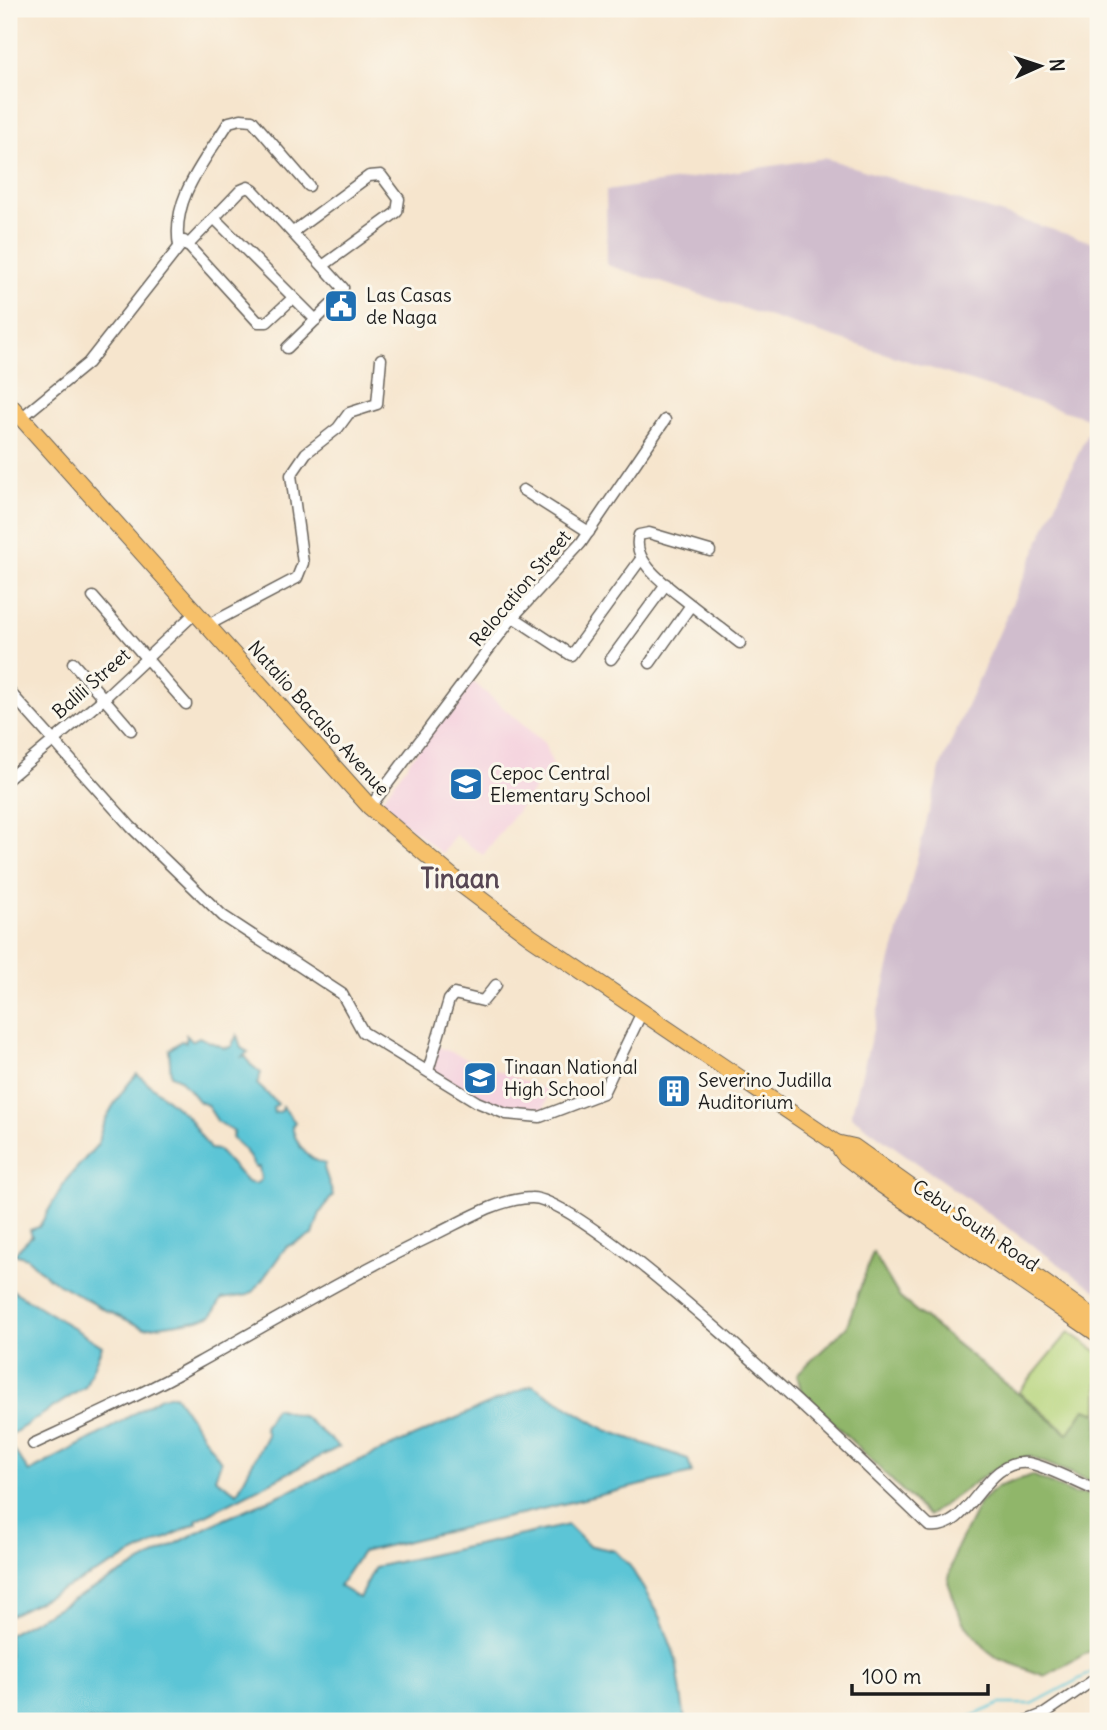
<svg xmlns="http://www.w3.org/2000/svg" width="1107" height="1730" font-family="Delius,sans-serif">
<rect width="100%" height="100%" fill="#fbf7ec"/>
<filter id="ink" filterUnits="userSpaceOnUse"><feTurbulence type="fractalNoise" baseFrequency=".0143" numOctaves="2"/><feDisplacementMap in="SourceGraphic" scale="14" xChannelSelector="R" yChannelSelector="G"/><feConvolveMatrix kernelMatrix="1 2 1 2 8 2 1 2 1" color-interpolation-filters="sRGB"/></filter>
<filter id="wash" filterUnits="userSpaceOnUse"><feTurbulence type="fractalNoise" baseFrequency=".00686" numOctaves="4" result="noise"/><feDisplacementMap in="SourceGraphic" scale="28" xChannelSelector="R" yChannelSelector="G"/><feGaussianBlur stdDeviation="1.57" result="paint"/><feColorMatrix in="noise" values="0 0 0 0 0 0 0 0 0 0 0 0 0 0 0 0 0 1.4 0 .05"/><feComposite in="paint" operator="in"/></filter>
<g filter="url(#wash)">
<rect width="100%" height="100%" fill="#f6e5cd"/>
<!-- built -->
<g fill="#f4cfdd">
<path d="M 470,679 L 544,743 L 553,765 L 483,855 L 455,835 L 442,854 L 380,802 Z"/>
<path d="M 436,1046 L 549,1091 L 544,1109 L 526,1114 L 488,1104 L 431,1070 Z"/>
</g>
<!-- industrial -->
<path fill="#d0bdcd" d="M 825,158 L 1098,244 L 1098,1292 L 851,1116 L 941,765 L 1093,420 L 607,265 L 606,191 Z"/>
<!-- green -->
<path fill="#b6d47b" stroke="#69784c" stroke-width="2" d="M 1069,1332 L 1098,1352 L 1098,1413 L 1085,1409 L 1069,1434 L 1019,1392 Z"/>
<!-- forest -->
<g fill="#90b66b" stroke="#566944" stroke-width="2">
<path d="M 873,1252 L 900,1298 L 1068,1434 L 1085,1409 L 1098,1413 L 1098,1484 L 1028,1456 L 993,1470 L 928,1516 L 801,1391 L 797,1374 L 846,1328 Z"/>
<path d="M 1032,1475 L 1074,1494 L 1098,1494 L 1098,1647 L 1045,1676 L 999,1659 L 987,1650 L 962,1621 L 948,1582 L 955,1552 L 980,1502 L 997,1487 Z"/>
</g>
<!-- water -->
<g fill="#5bc5d6" stroke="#3c7079" stroke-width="2">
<path d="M 186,1035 L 192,1041 L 199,1037 L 224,1048 L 231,1047 L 237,1035 L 241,1048 L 248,1052 L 242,1057 L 246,1057 L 250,1064 L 261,1073 L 257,1084 L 278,1104 L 273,1108 L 274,1113 L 282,1111 L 283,1107 L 295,1122 L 292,1126 C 295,1141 305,1160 326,1164 L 324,1168 L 333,1195 L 320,1213 L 313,1235 L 286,1247 L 255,1290 L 248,1295 L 222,1299 L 212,1315 L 199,1320 L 144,1328 L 105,1310 L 47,1277 L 27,1258 L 14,1254 L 32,1236 L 30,1230 L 39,1227 L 66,1180 L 98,1144 C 100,1122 121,1091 137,1074 L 187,1116 L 210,1149 L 218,1150 L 247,1182 L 255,1184 L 261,1180 L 259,1167 L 255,1167 L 245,1150 L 232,1138 L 234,1131 L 218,1122 L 207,1105 L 198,1101 L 180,1079 L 171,1075 L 169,1050 L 181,1041 L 186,1042 Z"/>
<path d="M 9,1288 L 102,1346 L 85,1387 L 9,1436 Z"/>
<path d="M 532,1385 L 606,1430 L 688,1459 L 692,1473 L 362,1552 L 339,1586 L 359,1598 L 375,1567 L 568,1525 L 588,1545 L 615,1551 L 630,1566 L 661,1618 L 676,1659 L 685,1721 L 9,1721 L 9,1634 L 209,1526 Z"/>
<path d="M 175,1395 L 221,1462 L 215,1478 L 237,1493 L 267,1435 L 264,1427 L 275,1408 L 304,1417 L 339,1447 L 196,1520 L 197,1523 L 9,1616 L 9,1443 L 29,1472 L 102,1433 L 161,1397 Z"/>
</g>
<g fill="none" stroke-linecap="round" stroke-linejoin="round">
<!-- stream -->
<path stroke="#5bc5d6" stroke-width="2.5" d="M 960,1721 L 1000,1704 L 1032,1704 L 1098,1669"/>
</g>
</g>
<g filter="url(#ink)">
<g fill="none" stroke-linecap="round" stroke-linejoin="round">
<!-- minor casing -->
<g stroke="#68625a" stroke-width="13">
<g id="minor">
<path d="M 214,218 L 316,320"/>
<path d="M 293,232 L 369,176 L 381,175 L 399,199 L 397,212 L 324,265"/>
<path d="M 179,246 C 171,198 205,161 229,122 L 241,119 L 252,120 L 309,186"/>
<path d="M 187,246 L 241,190 L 248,187 L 253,190 L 343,288 L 336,300 L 287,348"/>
<path d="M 21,418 L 88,363 L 184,241 L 258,322 L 267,322 L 293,298"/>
<path d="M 523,490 L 589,532"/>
<path d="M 93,597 L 186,704"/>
<path d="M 691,605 C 672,589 630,563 639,535 L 649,533 L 710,551"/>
<path d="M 513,617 L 571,655 L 641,559"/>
<path d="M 208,625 L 297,578 L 303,563 L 291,475 L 306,453 L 338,428 L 349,413 L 377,404 L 381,359"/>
<path d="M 611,659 L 666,584"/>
<path d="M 73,663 L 131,730"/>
<path d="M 650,663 L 691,605 L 740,643"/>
<path d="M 9,691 L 131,827 L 223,916 L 342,994 L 363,1032 L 477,1102 L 506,1114 L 540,1117 L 603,1093 L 642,1012"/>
<path d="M 9,778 L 102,700 L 195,613"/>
<path d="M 370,807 L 513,617 L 581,543 L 665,420"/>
<path d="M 428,1071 L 449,1000 L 454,994 L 483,1001 L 496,985"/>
<path d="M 33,1444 C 89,1418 145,1393 198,1363 C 277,1319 354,1273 436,1234 C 465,1220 498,1199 531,1198 C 588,1195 874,1473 929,1526 C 972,1532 982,1458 1028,1463 C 1047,1466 1079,1484 1098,1491"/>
<path d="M 1026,1721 L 1044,1714 L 1098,1677"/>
</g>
</g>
<!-- highway casing -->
<g stroke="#68625a" stroke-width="18">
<g id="highway">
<path d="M 9,404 L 370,807 L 462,885 L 531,937 L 836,1143 L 846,1157 L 882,1185 L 1098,1334"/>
<path d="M 836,1143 L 854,1147 L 1098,1321"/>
</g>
</g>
<!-- minor -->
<use href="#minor" stroke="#fff" stroke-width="10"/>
<!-- highway -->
<use href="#highway" stroke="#f6c06b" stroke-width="16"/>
</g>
</g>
<!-- icons -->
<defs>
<g id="civic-square" transform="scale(1.75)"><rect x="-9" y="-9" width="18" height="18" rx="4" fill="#1f6fb2" stroke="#fbf7ec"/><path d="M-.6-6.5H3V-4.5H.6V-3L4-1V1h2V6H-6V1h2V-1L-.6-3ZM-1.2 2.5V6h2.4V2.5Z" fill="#fff"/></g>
<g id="school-square" transform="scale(1.75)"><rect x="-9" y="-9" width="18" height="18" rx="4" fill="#1f6fb2" stroke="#fbf7ec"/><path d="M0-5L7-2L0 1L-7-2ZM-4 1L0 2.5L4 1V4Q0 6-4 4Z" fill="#fff"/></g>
<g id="building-square" transform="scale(1.75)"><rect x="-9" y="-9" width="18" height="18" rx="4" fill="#1f6fb2" stroke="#fbf7ec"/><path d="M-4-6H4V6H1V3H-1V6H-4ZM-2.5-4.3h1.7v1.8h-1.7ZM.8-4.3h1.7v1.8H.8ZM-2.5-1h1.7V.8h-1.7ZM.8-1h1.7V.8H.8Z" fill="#fff"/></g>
</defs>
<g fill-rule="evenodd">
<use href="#civic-square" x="341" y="306"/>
<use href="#school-square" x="466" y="784"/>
<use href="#school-square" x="480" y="1078"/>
<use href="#building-square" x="674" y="1091"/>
</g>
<g text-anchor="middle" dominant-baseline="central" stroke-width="6" stroke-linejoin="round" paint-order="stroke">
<!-- poi labels -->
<g font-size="19" fill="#1c1c1c" stroke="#fbf7ec" text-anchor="start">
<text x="366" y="295">Las Casas<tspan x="366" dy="22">de Naga</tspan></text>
<text x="490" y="773">Cepoc Central<tspan x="490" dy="22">Elementary School</tspan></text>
<text x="504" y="1067">Tinaan National<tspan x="504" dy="22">High School</tspan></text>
<text x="698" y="1080">Severino Judilla<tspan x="698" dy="22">Auditorium</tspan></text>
</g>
<!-- street labels -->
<g font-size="19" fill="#1c1c1c" stroke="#fbf7ec">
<text transform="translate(520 588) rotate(-50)">Relocation Street</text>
<text transform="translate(91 683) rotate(-41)">Balili Street</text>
<text transform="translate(319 718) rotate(48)">Natalio Bacalso Avenue</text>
<text transform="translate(976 1225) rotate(34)">Cebu South Road</text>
</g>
<!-- district labels -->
<g font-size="26" font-weight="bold" fill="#574754" stroke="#fbf7ec">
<text x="460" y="878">Tinaan</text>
</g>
</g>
<!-- margin -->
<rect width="1107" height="1730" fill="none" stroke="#fbf7ec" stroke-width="35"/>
<!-- north arrow -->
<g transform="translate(1040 66) rotate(87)" stroke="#fbf7ec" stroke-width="5" paint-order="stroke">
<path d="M0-5L12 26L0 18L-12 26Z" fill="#1c1c1c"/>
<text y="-10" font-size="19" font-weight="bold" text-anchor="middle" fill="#1c1c1c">N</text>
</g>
<!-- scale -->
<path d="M852 1684v10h136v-10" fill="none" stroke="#1c1c1c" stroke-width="3.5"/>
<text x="862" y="1684" font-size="21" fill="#1c1c1c" stroke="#fbf7ec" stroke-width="5" paint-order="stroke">100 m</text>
</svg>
